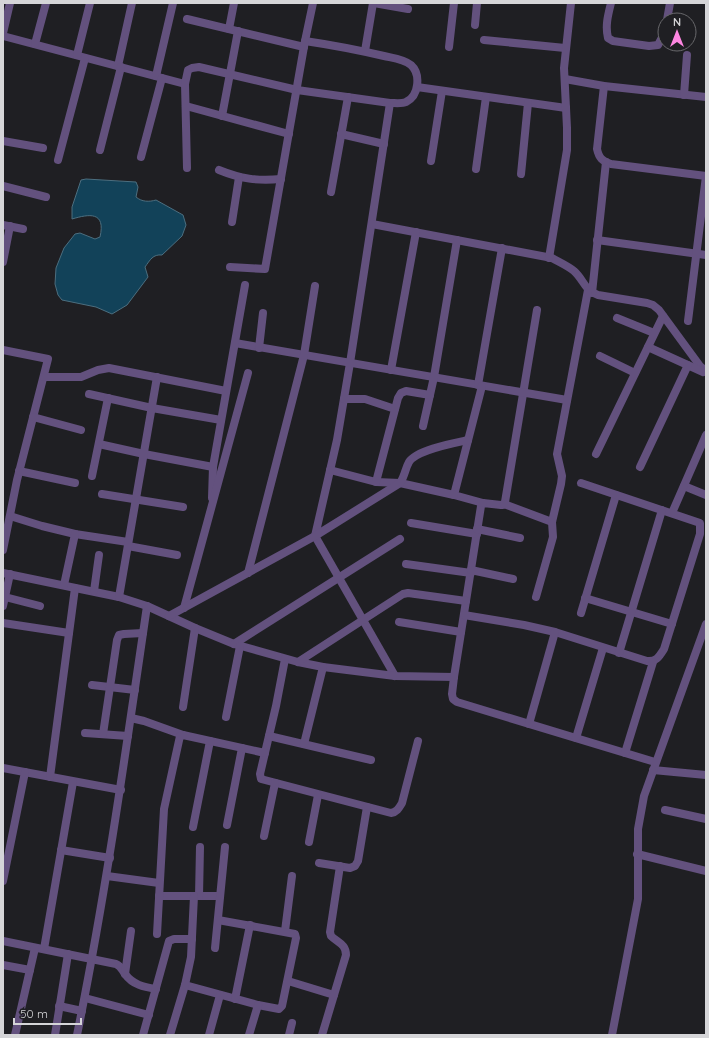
<svg xmlns="http://www.w3.org/2000/svg" width="709" height="1038" font-family="Quicksand,sans-serif">
<rect width="100%" height="100%" fill="#1f1f23"/>
<!-- water -->
<path fill="#124259" stroke="#4c6e7f" d="M 86,179 L 136,182 L 138,187 L 136,197 C 142,202 149,202 156,200 L 183,215 L 186,225 L 182,236 L 162,255 C 153,254 150,260 145,267 L 148,277 L 127,305 L 112,314 L 96,307 L 62,300 L 58,295 L 55,284 L 56,268 L 64,248 L 75,234 L 80,233 L 95,239 L 100,237 C 106,211 89,214 72,219 L 72,207 L 81,180 Z"/>
<g fill="none" stroke-linecap="round" stroke-linejoin="round">
<!-- minor -->
<g stroke="#63517e" stroke-width="8">
<path d="M 374,3 L 408,9"/>
<path d="M 611,3 C 608,15 605,26 608,38 L 613,41 L 649,46 L 658,45 L 665,32"/>
<path d="M 187,19 L 304,47"/>
<path d="M 667,20 L 670,3"/>
<path d="M 475,25 L 477,3"/>
<path d="M 229,29 L 234,3"/>
<path d="M 3,33 L 10,3"/>
<path d="M 3,36 L 185,84"/>
<path d="M 484,40 L 565,48"/>
<path d="M 35,44 L 46,3"/>
<path d="M 449,47 L 454,3"/>
<path d="M 365,51 L 373,3"/>
<path d="M 77,55 L 90,3"/>
<path d="M 118,66 L 132,3"/>
<path d="M 156,76 L 173,3"/>
<path d="M 565,79 L 604,86 L 706,97"/>
<path d="M 604,86 L 597,149 C 599,158 602,161 611,164 L 706,176"/>
<path d="M 417,87 L 566,108"/>
<path d="M 684,95 L 687,55"/>
<path d="M 390,103 L 350,363 L 337,440 L 315,536 L 395,676"/>
<path d="M 186,106 L 289,134"/>
<path d="M 222,116 L 238,31"/>
<path d="M 341,134 L 384,144"/>
<path d="M 3,141 L 43,148"/>
<path d="M 100,150 L 121,67"/>
<path d="M 141,157 L 162,78"/>
<path d="M 58,160 L 85,58"/>
<path d="M 431,161 L 442,91"/>
<path d="M 187,168 L 185,84 L 188,70 L 192,68 L 199,67 L 297,90 L 390,103 C 395,103 402,104 406,102 C 419,96 421,74 411,65 C 404,59 393,58 384,56 C 358,50 332,45 305,41"/>
<path d="M 476,169 L 486,97"/>
<path d="M 219,170 C 241,179 257,181 281,179"/>
<path d="M 521,174 L 528,103"/>
<path d="M 3,186 L 46,197"/>
<path d="M 331,192 L 348,97"/>
<path d="M 232,222 L 239,177"/>
<path d="M 372,224 L 552,258 C 559,262 568,266 574,271 C 584,280 584,290 598,295 L 647,303 L 653,305 L 659,310 L 700,366 L 706,371"/>
<path d="M 3,225 L 23,229"/>
<path d="M 597,240 L 706,255"/>
<path d="M 549,258 L 567,150 L 567,128 L 564,68 L 571,3"/>
<path d="M 3,262 L 10,226"/>
<path d="M 230,267 L 265,269 L 305,41 L 313,3"/>
<path d="M 592,293 L 606,162"/>
<path d="M 537,310 L 505,502 L 503,505 L 501,505 L 483,503 L 481,506 L 454,677 L 452,694 L 453,699 L 457,702 L 655,762"/>
<path d="M 617,318 L 654,333"/>
<path d="M 688,321 L 706,176"/>
<path d="M 235,343 L 567,400"/>
<path d="M 648,347 L 703,372"/>
<path d="M 259,348 L 263,313"/>
<path d="M 3,350 L 48,359 L 17,480 L 3,550"/>
<path d="M 600,356 L 635,373"/>
<path d="M 391,370 L 416,232"/>
<path d="M 44,377 L 81,377 L 98,370 L 109,368 L 226,391"/>
<path d="M 478,385 L 502,248"/>
<path d="M 482,386 L 454,495 L 483,503"/>
<path d="M 89,394 L 152,408 L 221,420"/>
<path d="M 344,399 L 365,399 L 395,409"/>
<path d="M 33,417 L 81,430"/>
<path d="M 423,426 L 434,377 L 457,240"/>
<path d="M 99,444 L 144,454 L 213,467"/>
<path d="M 596,454 L 663,316"/>
<path d="M 640,467 L 688,365"/>
<path d="M 330,470 L 376,482 L 400,483 L 454,495"/>
<path d="M 19,471 L 75,483"/>
<path d="M 92,476 L 108,398"/>
<path d="M 376,482 L 398,398 L 401,393 L 406,391 L 430,395"/>
<path d="M 684,486 L 706,495"/>
<path d="M 102,494 L 183,507"/>
<path d="M 212,498 L 213,467 L 245,285"/>
<path d="M 504,504 L 552,522"/>
<path d="M 672,513 L 706,435"/>
<path d="M 10,516 L 42,526 L 75,534 L 128,542"/>
<path d="M 411,523 L 477,534"/>
<path d="M 477,529 L 520,538"/>
<path d="M 128,546 L 177,555"/>
<path d="M 406,564 L 471,573"/>
<path d="M 471,570 L 513,579"/>
<path d="M 3,573 L 119,597 L 147,606 L 195,628 L 234,644 L 298,662 L 323,667 L 395,676 L 454,677"/>
<path d="M 248,573 L 304,355 L 315,286"/>
<path d="M 64,585 L 75,534"/>
<path d="M 94,591 L 99,555"/>
<path d="M 5,597 L 40,606"/>
<path d="M 119,597 L 157,377"/>
<path d="M 536,597 L 553,537 L 552,522 L 561,484 L 562,476 L 557,454 L 588,290"/>
<path d="M 585,598 L 672,624"/>
<path d="M 3,606 L 10,574"/>
<path d="M 184,608 L 248,373"/>
<path d="M 581,613 L 616,495"/>
<path d="M 464,615 L 524,625 L 555,632 L 647,661 C 656,662 659,657 664,649 L 700,534 L 700,523 L 581,483"/>
<path d="M 169,616 L 315,536 L 400,483 C 405,476 405,469 409,462 C 416,450 454,443 468,440"/>
<path d="M 399,622 L 461,632"/>
<path d="M 3,623 L 69,633"/>
<path d="M 234,644 L 400,539"/>
<path d="M 619,653 L 662,510"/>
<path d="M 285,659 L 276,706 L 260,774 L 261,779 L 391,813 C 397,812 399,808 402,803 L 418,741"/>
<path d="M 298,662 L 403,594 L 408,593 L 466,601"/>
<path d="M 92,685 L 135,690"/>
<path d="M 183,707 L 195,628"/>
<path d="M 226,717 L 240,646"/>
<path d="M 131,718 L 144,721 L 183,735"/>
<path d="M 529,724 L 555,632"/>
<path d="M 85,733 L 128,736"/>
<path d="M 103,734 L 117,640 L 119,635 L 124,634 L 143,633"/>
<path d="M 269,736 L 371,760"/>
<path d="M 576,738 L 603,648"/>
<path d="M 304,744 L 323,667"/>
<path d="M 625,753 L 653,662"/>
<path d="M 3,768 L 121,790"/>
<path d="M 653,770 L 706,775"/>
<path d="M 50,777 L 75,588"/>
<path d="M 665,810 L 706,819"/>
<path d="M 227,825 L 242,748"/>
<path d="M 193,827 L 210,741"/>
<path d="M 264,836 L 275,783"/>
<path d="M 309,842 L 318,795"/>
<path d="M 61,850 L 110,858"/>
<path d="M 637,854 L 706,871"/>
<path d="M 319,863 L 350,868 L 355,866 L 358,861 L 367,807"/>
<path d="M 107,876 L 159,883"/>
<path d="M 3,881 L 25,772"/>
<path d="M 159,896 L 220,896"/>
<path d="M 199,896 L 200,847"/>
<path d="M 285,931 L 292,876"/>
<path d="M 157,934 L 164,809 L 180,736 L 183,735 L 265,753"/>
<path d="M 3,941 L 116,964 C 121,966 122,970 125,974 C 133,985 144,987 156,989"/>
<path d="M 215,948 L 225,847"/>
<path d="M 44,949 L 73,782"/>
<path d="M 3,965 L 30,970"/>
<path d="M 125,974 L 131,931"/>
<path d="M 288,981 L 334,995"/>
<path d="M 185,985 L 258,1005 L 279,1009 L 282,1006 L 296,938 L 295,934 L 218,920"/>
<path d="M 85,998 L 149,1015"/>
<path d="M 235,999 L 250,925"/>
<path d="M 59,1006 L 82,1011"/>
<path d="M 15,1035 L 35,948"/>
<path d="M 55,1035 L 68,954"/>
<path d="M 77,1035 C 106,893 126,749 147,606"/>
<path d="M 143,1035 L 169,941 L 174,939 L 192,939"/>
<path d="M 170,1035 L 185,985 L 191,957 L 194,896"/>
<path d="M 209,1035 L 220,995"/>
<path d="M 249,1035 L 258,1005"/>
<path d="M 289,1035 L 292,1023"/>
<path d="M 322,1035 L 346,955 C 346,944 338,943 331,936 L 330,932 L 340,866"/>
<path d="M 612,1035 L 638,899 L 638,829 L 644,796 L 706,624"/>
</g>
</g>
<!-- border -->
<rect width="709" height="1038" fill="none" stroke="#d5d5d8" stroke-width="8"/>
<!-- north arrow -->
<g transform="translate(677 32)"><circle r="19" fill="#1f1f23" stroke="#68686b"/>
<path d="M0-3L7 15L0 10L-7 15Z" fill="#fd86e1"/>
<text y="-6" font-size="11" font-weight="bold" text-anchor="middle" fill="#d5d5d8">N</text>
</g>
<!-- scale -->
<path d="M14 1018v6h67v-6" fill="none" stroke="#d5d5d8" stroke-width="2"/>
<text x="20" y="1018" font-size="12" fill="#d5d5d8" stroke="#1f1f23" stroke-width="3" paint-order="stroke">50 m</text>
</svg>
